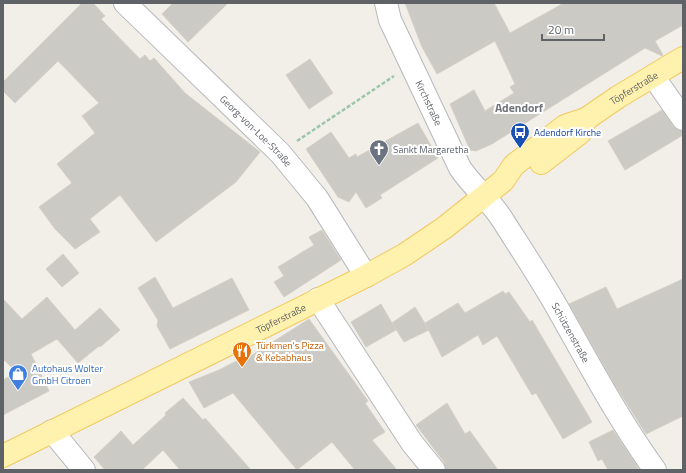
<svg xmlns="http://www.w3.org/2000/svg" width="686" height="473" font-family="'Titillium Web',sans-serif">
<rect width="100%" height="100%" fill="#f1efe8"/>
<!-- building -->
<g fill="#cccac5" stroke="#d6d1c6">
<path d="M 82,3 L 93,3 L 105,16 L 101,19 L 140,59 L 145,55 L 150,61 L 154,58 L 185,93 L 260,152 L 236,182 L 156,242 L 120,195 L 90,219 L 100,232 L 75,249 L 55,229 L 39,207 L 72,183 L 57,164 L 95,133 L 82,116 L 99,103 L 58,61 L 15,103 L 3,91 L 3,82 Z"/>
<path d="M 173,3 L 228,3 L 188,42 L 162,14 Z"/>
<path d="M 405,3 L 494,3 L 510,33 L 564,3 L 683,3 L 683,25 L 655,41 L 663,55 L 662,56 L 645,48 L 492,144 L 476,151 L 470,150 L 450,104 L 474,90 L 485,111 L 514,93 L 510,87 L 515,84 L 495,41 L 437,74 L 422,47 Z"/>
<path d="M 310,59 L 333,93 L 309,109 L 286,75 Z"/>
<path d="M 662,110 L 673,126 L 683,131 L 683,135 L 625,170 L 608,141 Z"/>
<path d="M 418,123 L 438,158 L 380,195 L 382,198 L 366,208 L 356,192 L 349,202 L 338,197 L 306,149 L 331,132 L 349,158 L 356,154 L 357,157 Z"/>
<path d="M 322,230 L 341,260 L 284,297 L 274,282 L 284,276 L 278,267 L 314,245 L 309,237 Z"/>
<path d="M 63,254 L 79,273 L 62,287 L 46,269 Z"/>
<path d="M 155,277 L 173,308 L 232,278 L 249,310 L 170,349 L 157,326 L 158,320 L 138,288 Z"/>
<path d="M 683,279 L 683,416 L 646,434 L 615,385 L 569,304 L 606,287 L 617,309 Z"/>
<path d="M 503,291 L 505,294 L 509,292 L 530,322 L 532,320 L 592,422 L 563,439 L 536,393 L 532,395 L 497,336 L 483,345 L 478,335 L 442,357 L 425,323 L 458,303 L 465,313 Z"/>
<path d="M 47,297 L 75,330 L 100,308 L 120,330 L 100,347 L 99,346 L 78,363 L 57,339 L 31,354 L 49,391 L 3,415 L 3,380 L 17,372 L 3,359 L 3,299 L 22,319 Z"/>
<path d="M 381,304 L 396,330 L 366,347 L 351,322 Z"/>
<path d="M 415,307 L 429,330 L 404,342 L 392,323 Z"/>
<path d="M 309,319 L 368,401 L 365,403 L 385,432 L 372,440 L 397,470 L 355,470 L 332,442 L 297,470 L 233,393 L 204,408 L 189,382 L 219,370 L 248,355 L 249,357 Z"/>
<path d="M 183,398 L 203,420 L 205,418 L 251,470 L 180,470 L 163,450 L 142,470 L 105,470 L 94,457 L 121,431 L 133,445 L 166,415 L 165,413 Z"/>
<path d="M 447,403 L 465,434 L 470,431 L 498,470 L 446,470 L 444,462 L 416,425 Z"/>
<path d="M 613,430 L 637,466 L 639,470 L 608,470 L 602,459 L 598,461 L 589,442 Z"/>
</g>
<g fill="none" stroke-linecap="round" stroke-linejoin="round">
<!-- minor casing -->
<g stroke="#b5b8bc" stroke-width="24">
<g id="minor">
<path id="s1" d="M 125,3 L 280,153 L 317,198 L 366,276"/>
<path id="s2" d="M 386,3 L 390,20 L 460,168 C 472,186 490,200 502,219 C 521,249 541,279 558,309 C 589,364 618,419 655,470"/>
<path d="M 653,76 L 683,119"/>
<path d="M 318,299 L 412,443 L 434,470"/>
<path d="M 52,431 L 84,470"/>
</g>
</g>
<!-- major casing -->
<g stroke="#f2c960" stroke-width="24">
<g id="major">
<path d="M 541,163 L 580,133 L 586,119"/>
<path id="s3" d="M 3,456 L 366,276 L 404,255 L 444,228 L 503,181 L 514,165 L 565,126 L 586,119 L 618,97 L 683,58"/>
</g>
</g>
<!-- path -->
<path stroke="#9cc7a9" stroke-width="2.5" stroke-dasharray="4 2" stroke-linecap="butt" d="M 297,141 L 394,76"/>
<!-- minor -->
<use href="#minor" stroke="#fff" stroke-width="22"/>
<!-- major -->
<use href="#major" stroke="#fff2af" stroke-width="22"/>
</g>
<!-- icons -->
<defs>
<g id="bus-pin" transform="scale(1)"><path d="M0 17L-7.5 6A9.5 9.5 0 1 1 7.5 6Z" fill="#1a4fb4" stroke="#fff"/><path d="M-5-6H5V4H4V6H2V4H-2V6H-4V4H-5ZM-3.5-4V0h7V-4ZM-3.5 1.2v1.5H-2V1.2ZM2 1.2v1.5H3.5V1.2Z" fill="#fff"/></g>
<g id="church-pin" transform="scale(1)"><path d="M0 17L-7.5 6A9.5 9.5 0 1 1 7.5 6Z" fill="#6b7280" stroke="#fff"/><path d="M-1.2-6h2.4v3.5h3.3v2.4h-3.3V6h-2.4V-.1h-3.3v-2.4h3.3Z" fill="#fff"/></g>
<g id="restaurant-pin" transform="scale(1)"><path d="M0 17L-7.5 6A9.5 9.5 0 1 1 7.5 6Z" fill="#e8710a" stroke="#fff"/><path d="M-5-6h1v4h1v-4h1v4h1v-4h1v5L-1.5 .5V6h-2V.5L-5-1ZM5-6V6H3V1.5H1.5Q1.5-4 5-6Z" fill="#fff"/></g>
<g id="shop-pin" transform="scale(1)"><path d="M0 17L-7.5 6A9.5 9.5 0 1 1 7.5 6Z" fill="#3f7fe0" stroke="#fff"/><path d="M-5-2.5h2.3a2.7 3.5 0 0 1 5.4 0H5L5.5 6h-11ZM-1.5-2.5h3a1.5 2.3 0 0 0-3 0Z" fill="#fff"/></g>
</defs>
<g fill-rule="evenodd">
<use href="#bus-pin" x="520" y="132"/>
<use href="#church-pin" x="379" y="149"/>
<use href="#restaurant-pin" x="242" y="351"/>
<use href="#shop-pin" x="18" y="374"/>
</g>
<g text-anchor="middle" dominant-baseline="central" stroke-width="4" stroke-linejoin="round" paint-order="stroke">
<!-- street labels -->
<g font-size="10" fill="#5f6368" stroke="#fff">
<text stroke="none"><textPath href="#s3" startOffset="735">Töpferstraße</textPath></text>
<text stroke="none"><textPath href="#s2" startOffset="109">Kirchstraße</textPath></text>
<text stroke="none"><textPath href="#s1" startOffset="183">Georg-von-Loe-Straße</textPath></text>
<text stroke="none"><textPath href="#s3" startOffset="310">Töpferstraße</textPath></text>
<text stroke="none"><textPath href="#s2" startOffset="380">Schützenstraße</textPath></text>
</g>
<!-- transit labels -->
<g font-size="10" fill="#164399" stroke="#fff" text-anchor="start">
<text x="534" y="132">Adendorf Kirche</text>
</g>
<!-- worship labels -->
<g font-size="10" fill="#5b616d" stroke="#fff" text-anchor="start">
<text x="393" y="149">Sankt Margaretha</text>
</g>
<!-- food labels -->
<g font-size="10" fill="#c56008" stroke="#fff" text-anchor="start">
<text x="256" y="345">Türkmen's Pizza<tspan x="256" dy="12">&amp; Kebabhaus</tspan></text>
</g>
<!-- shop labels -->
<g font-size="10" fill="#366cbe" stroke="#fff" text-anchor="start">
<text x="32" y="368">Autohaus Wolter<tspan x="32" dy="12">GmbH Citroen</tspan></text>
</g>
<!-- quarter labels -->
<g font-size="12" font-weight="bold" fill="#70757a" stroke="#fff">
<text x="519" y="107">Adendorf</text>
</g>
</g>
<!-- border -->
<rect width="686" height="473" fill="none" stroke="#5f6368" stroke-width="8"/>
<!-- scale -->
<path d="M542 34v6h62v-6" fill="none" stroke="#5f6368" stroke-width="2"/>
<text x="548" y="34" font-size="12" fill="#5f6368" stroke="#ffffff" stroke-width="3" paint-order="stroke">20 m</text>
</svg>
